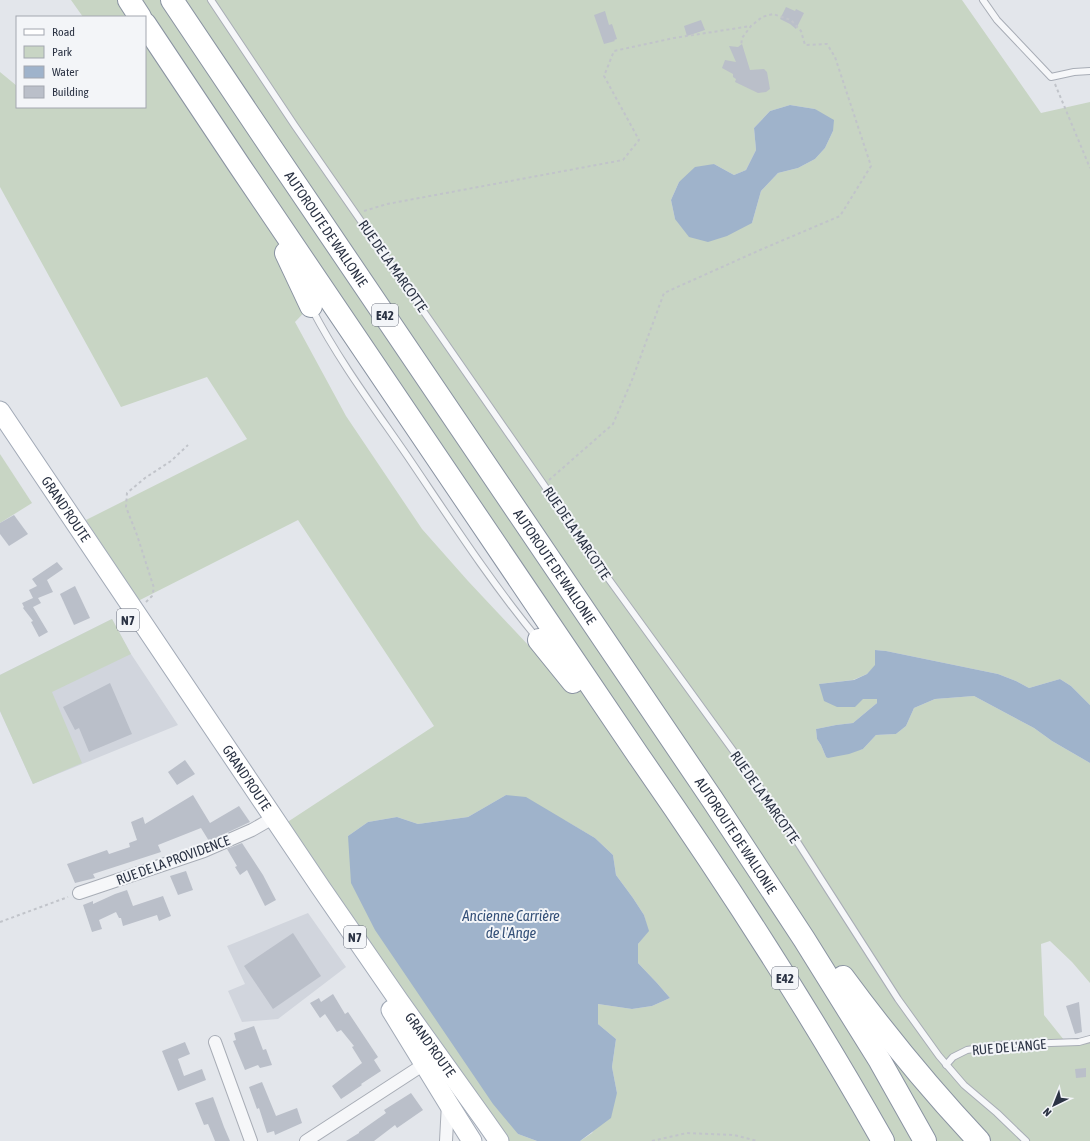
<svg xmlns="http://www.w3.org/2000/svg" width="1090" height="1141" font-family="'Asap Condensed',sans-serif">
<rect width="100%" height="100%" fill="#e3e6eb"/>
<!-- built -->
<g fill="#d1d5dd">
<path d="M 112,619 L 131,654 L 178,725 L 33,784 L 0,711 L 0,675 Z"/>
<path d="M 308,913 L 346,967 L 278,1019 L 242,1022 L 228,991 L 245,984 L 227,946 Z"/>
</g>
<!-- green -->
<g fill="#c8d5c4" fill-rule="evenodd">
<path d="M 71,0 L 962,0 L 1041,113 L 1090,102 L 1090,705 L 1071,686 L 1060,679 L 1029,688 L 1016,681 L 998,674 L 886,651 L 875,650 L 875,666 L 867,674 L 853,680 L 819,684 L 863,699 L 877,698 L 877,703 L 853,723 L 836,725 L 816,729 L 817,739 L 821,745 L 826,757 L 863,749 L 876,735 L 896,734 L 906,726 L 914,708 L 935,699 L 974,696 L 1034,728 L 1052,741 L 1090,763 L 1090,983 L 1072,962 L 1050,941 L 1041,944 L 1044,1015 L 1068,1045 L 1090,1043 L 1090,1141 L 580,1141 L 592,1133 L 617,1093 L 612,1067 L 616,1039 L 598,1024 L 598,1004 L 632,1009 L 652,1006 L 670,998 L 657,983 L 638,963 L 638,944 L 648,931 L 644,915 L 633,898 L 616,875 L 613,855 L 595,838 L 566,821 L 506,795 L 468,817 L 418,824 L 397,817 L 368,822 L 348,836 L 518,1134 L 537,1141 L 502,1141 L 286,823 L 434,726 L 298,520 L 138,601 L 86,520 L 247,439 L 207,377 L 121,407 L 0,187 L 0,72 L 17,86 L 17,107 L 145,107 L 145,17 L 83,17 ZM 790,105 L 815,109 L 833,131 L 825,148 L 815,159 L 798,168 L 778,173 L 761,191 L 752,223 L 675,219 L 671,200 L 679,182 L 714,164 L 734,175 L 746,170 L 756,150 L 754,128 L 770,111 ZM 316,300 L 545,636 L 530,647 L 468,581 L 422,529 L 346,416 L 295,322 Z"/>
<path d="M 0,454 L 32,503 L 0,523 Z"/>
<path d="M 112,619 L 131,654 L 52,692 L 82,763 L 33,784 L 0,711 L 0,675 Z"/>
</g>
<!-- water -->
<g fill="#9fb3cb">
<path d="M 790,105 L 815,109 L 834,120 L 833,131 L 825,148 L 815,159 L 798,168 L 778,173 L 761,191 L 752,223 L 727,236 L 708,242 L 689,237 L 675,219 L 671,200 L 679,182 L 695,167 L 714,164 L 734,175 L 746,170 L 756,150 L 754,128 L 770,111 Z"/>
<path d="M 875,650 L 886,651 L 998,674 L 1016,681 L 1029,688 L 1060,679 L 1071,686 L 1090,705 L 1090,763 L 1052,741 L 1034,728 L 974,696 L 935,699 L 914,708 L 906,726 L 896,734 L 876,735 L 863,749 L 849,754 L 828,758 L 826,757 L 821,745 L 817,739 L 816,729 L 836,725 L 853,723 L 877,703 L 877,699 L 863,699 L 855,707 L 837,707 L 824,701 L 819,684 L 854,680 L 867,674 L 875,665 Z"/>
<path d="M 506,795 L 526,797 L 595,838 L 613,855 L 616,875 L 633,898 L 644,915 L 649,931 L 638,944 L 638,963 L 657,983 L 670,998 L 652,1006 L 632,1009 L 598,1004 L 598,1024 L 616,1039 L 612,1067 L 617,1093 L 611,1118 L 580,1141 L 537,1141 L 518,1134 L 493,1104 L 375,930 L 351,883 L 348,836 L 368,822 L 397,817 L 418,824 L 468,817 Z"/>
</g>
<!-- building -->
<g fill="#babfc9">
<path d="M 786,7 L 795,11 L 796,9 L 804,13 L 796,29 L 790,24 L 780,19 Z"/>
<path d="M 605,11 L 609,25 L 612,24 L 617,39 L 614,40 L 615,41 L 604,44 L 594,15 Z"/>
<path d="M 701,20 L 705,30 L 687,36 L 684,26 Z"/>
<path d="M 742,44 L 750,70 L 764,69 L 767,72 L 770,89 L 766,92 L 758,93 L 735,82 L 736,79 L 733,77 L 733,74 L 722,68 L 725,60 L 736,62 L 729,46 L 738,47 Z"/>
<path d="M 14,515 L 28,534 L 9,546 L 0,534 L 0,523 Z"/>
<path d="M 57,562 L 63,569 L 47,580 L 53,592 L 38,598 L 41,603 L 33,607 L 48,632 L 39,637 L 31,622 L 33,621 L 23,608 L 24,607 L 22,603 L 33,598 L 29,590 L 37,586 L 32,579 Z"/>
<path d="M 75,586 L 90,618 L 74,625 L 60,594 Z"/>
<path d="M 110,683 L 132,734 L 89,752 L 79,728 L 75,730 L 63,707 Z"/>
<path d="M 185,760 L 195,774 L 177,785 L 168,772 Z"/>
<path d="M 193,795 L 210,823 L 239,806 L 250,822 L 209,841 L 201,828 L 158,845 L 161,852 L 93,874 L 95,878 L 75,883 L 67,864 L 107,850 L 109,854 L 130,847 L 129,843 L 137,840 L 131,822 L 143,817 L 145,824 Z"/>
<path d="M 242,843 L 263,875 L 276,900 L 265,906 L 247,870 L 240,875 L 235,867 L 237,866 L 227,849 Z"/>
<path d="M 186,871 L 193,890 L 178,895 L 170,876 Z"/>
<path d="M 127,890 L 133,906 L 163,896 L 171,916 L 159,921 L 157,915 L 123,926 L 121,918 L 119,918 L 116,912 L 99,920 L 102,929 L 92,932 L 83,905 L 93,901 L 93,904 L 115,894 Z"/>
<path d="M 293,933 L 321,976 L 273,1009 L 244,966 Z"/>
<path d="M 333,994 L 345,1014 L 348,1012 L 378,1057 L 374,1060 L 381,1071 L 361,1084 L 362,1085 L 341,1099 L 332,1086 L 362,1063 L 352,1047 L 354,1046 L 341,1030 L 337,1032 L 325,1014 L 320,1018 L 310,1003 L 319,998 L 321,1002 Z"/>
<path d="M 1079,1002 L 1082,1032 L 1075,1034 L 1066,1006 Z"/>
<path d="M 254,1026 L 263,1050 L 266,1049 L 272,1065 L 260,1068 L 258,1065 L 245,1070 L 233,1041 L 236,1040 L 234,1033 Z"/>
<path d="M 185,1042 L 190,1054 L 178,1059 L 184,1076 L 202,1069 L 206,1080 L 178,1091 L 162,1051 Z"/>
<path d="M 1086,1068 L 1086,1077 L 1076,1078 L 1075,1069 Z"/>
<path d="M 262,1082 L 276,1116 L 297,1108 L 302,1123 L 275,1135 L 274,1131 L 267,1133 L 259,1108 L 257,1109 L 249,1087 Z"/>
<path d="M 411,1093 L 423,1110 L 397,1128 L 395,1125 L 374,1141 L 346,1141 L 359,1133 L 359,1132 L 386,1113 L 384,1110 Z"/>
<path d="M 213,1097 L 224,1127 L 230,1141 L 215,1141 L 208,1124 L 204,1125 L 195,1103 Z"/>
</g>
<g fill="none" stroke-linecap="round" stroke-linejoin="round">
<!-- lane casing -->
<g stroke="#a8adb6" stroke-width="8">
<g id="lane">
<path d="M 211,0 L 295,126 L 544,485 L 584,545 L 782,818 L 898,999 L 939,1056 L 964,1085 L 997,1113 L 1026,1141"/>
<path d="M 983,0 L 997,20 L 1051,77 L 1074,72 L 1090,71"/>
<path d="M 312,309 C 339,361 375,409 408,457 C 450,519 490,581 537,638"/>
<path d="M 946,1065 L 953,1057 L 967,1050 L 998,1045 L 1079,1042 L 1090,1039"/>
</g>
</g>
<!-- street casing -->
<g stroke="#a8adb6" stroke-width="14">
<g id="street">
<path d="M 79,893 L 204,851 L 252,830 L 273,818"/>
<path d="M 215,1042 L 251,1141"/>
<path d="M 306,1141 L 429,1061"/>
<path d="M 446,1141 L 448,1103"/>
</g>
</g>
<!-- primary casing -->
<g stroke="#a2aab7" stroke-width="21">
<g id="primary">
<path id="s1" d="M 0,411 L 321,888 L 399,1001 L 485,1121 L 499,1141"/>
<path d="M 391,1010 L 448,1103 L 472,1141"/>
</g>
</g>
<!-- highway casing -->
<g stroke="#8a93a2" stroke-width="24">
<g id="highway">
<path d="M 129,0 L 140,17"/>
<path id="s2" d="M 172,0 L 270,146 L 712,799 L 804,939 L 880,1061 L 925,1141"/>
<path d="M 145,24 L 239,165 L 638,755 C 725,880 808,1008 883,1141"/>
<path d="M 286,253 L 311,306"/>
<path d="M 539,640 L 573,682"/>
<path d="M 843,977 C 885,1034 930,1089 979,1141"/>
</g>
</g>
<!-- path -->
<g stroke="#c1c4ca" stroke-width="2" stroke-dasharray="3 3" stroke-linecap="butt">
<path d="M 1055,84 L 1090,168"/>
<path d="M 364,211 L 387,204 L 623,160 L 639,140 L 604,76 L 614,51 L 674,38 L 751,26"/>
<path d="M 549,480 L 613,424 L 632,380 L 664,293 L 760,250 L 840,216 L 871,166 L 835,57 L 827,44 L 805,45 L 801,31 L 791,20 L 773,14 L 762,17 L 751,26 L 742,38 L 741,46"/>
<path d="M 146,602 L 152,596 L 154,588 L 137,535 L 126,507 L 127,493 L 145,478 L 171,461 L 188,445"/>
<path d="M 0,922 L 68,897"/>
<path d="M 652,1141 L 687,1133 L 734,1135 L 757,1141"/>
</g>
<!-- lane -->
<use href="#lane" stroke="#f6f7f9" stroke-width="6"/>
<!-- street -->
<use href="#street" stroke="#f6f7f9" stroke-width="12"/>
<!-- primary -->
<use href="#primary" stroke="#fff" stroke-width="19"/>
<!-- highway -->
<use href="#highway" stroke="#fff" stroke-width="22"/>
</g>
<g text-anchor="middle" dominant-baseline="central" stroke-width="4" stroke-linejoin="round" paint-order="stroke">
<!-- shield labels -->
<g fill="#f3f5f8" stroke="#676d7a" stroke-width="1">
<rect x="372" y="304" width="26" height="22" rx="3"/>
<rect x="117" y="609" width="22" height="22" rx="3"/>
<rect x="344" y="926" width="22" height="22" rx="3"/>
<rect x="772" y="967" width="26" height="22" rx="3"/>
</g>
<g font-size="13" font-weight="bold" fill="#2b3344">
<text x="385" y="315">E42</text>
<text x="128" y="620">N7</text>
<text x="355" y="937">N7</text>
<text x="785" y="978">E42</text>
</g>
<!-- street labels -->
<g font-size="14" fill="#2b3344" stroke="#f3f5f8">
<text stroke="none"><textPath href="#s2" startOffset="276">AUTOROUTE DE WALLONIE</textPath></text>
<text transform="translate(393 266) rotate(55)">RUE DE LA MARCOTTE</text>
<text stroke="none"><textPath href="#s1" startOffset="118">GRAND'ROUTE</textPath></text>
<text transform="translate(577 533) rotate(56)">RUE DE LA MARCOTTE</text>
<text stroke="none"><textPath href="#s2" startOffset="684">AUTOROUTE DE WALLONIE</textPath></text>
<text stroke="none"><textPath href="#s1" startOffset="442">GRAND'ROUTE</textPath></text>
<text transform="translate(765 797) rotate(55)">RUE DE LA MARCOTTE</text>
<text stroke="none"><textPath href="#s2" startOffset="1008">AUTOROUTE DE WALLONIE</textPath></text>
<text transform="translate(173 860) rotate(-20)">RUE DE LA PROVIDENCE</text>
<text stroke="none"><textPath href="#s1" startOffset="766">GRAND'ROUTE</textPath></text>
<text transform="translate(1009 1047) rotate(-5)">RUE DE L'ANGE</text>
</g>
<!-- water labels -->
<g font-size="15" font-style="italic" fill="#345078" stroke="#f3f5f8">
<text x="511" y="915">Ancienne Carrière<tspan x="511" dy="17">de l'Ange</tspan></text>
</g>
</g>
<!-- legend -->
<rect x="16" y="16" width="130" height="92" fill="#f3f5f8" stroke="#a3a7b0"/>
<rect x="24" y="29" width="20" height="6" fill="#ffffff" stroke="#a3a7b0"/>
<text x="52" y="36" font-size="12" fill="#2b3344">Road</text>
<rect x="24" y="46" width="20" height="12" fill="#c8d5c4" stroke="#a3a7b0"/>
<text x="52" y="56" font-size="12" fill="#2b3344">Park</text>
<rect x="24" y="66" width="20" height="12" fill="#9fb3cb" stroke="#a3a7b0"/>
<text x="52" y="76" font-size="12" fill="#2b3344">Water</text>
<rect x="24" y="86" width="20" height="12" fill="#babfc9" stroke="#a3a7b0"/>
<text x="52" y="96" font-size="12" fill="#2b3344">Building</text>
<!-- north arrow -->
<g transform="translate(1054 1105) rotate(223)" stroke="#f3f5f8" stroke-width="3" paint-order="stroke">
<path d="M0-3L7 15L0 10L-7 15Z" fill="#2b3344"/>
<text y="-6" font-size="11" font-weight="bold" text-anchor="middle" fill="#2b3344">N</text>
</g>
</svg>
